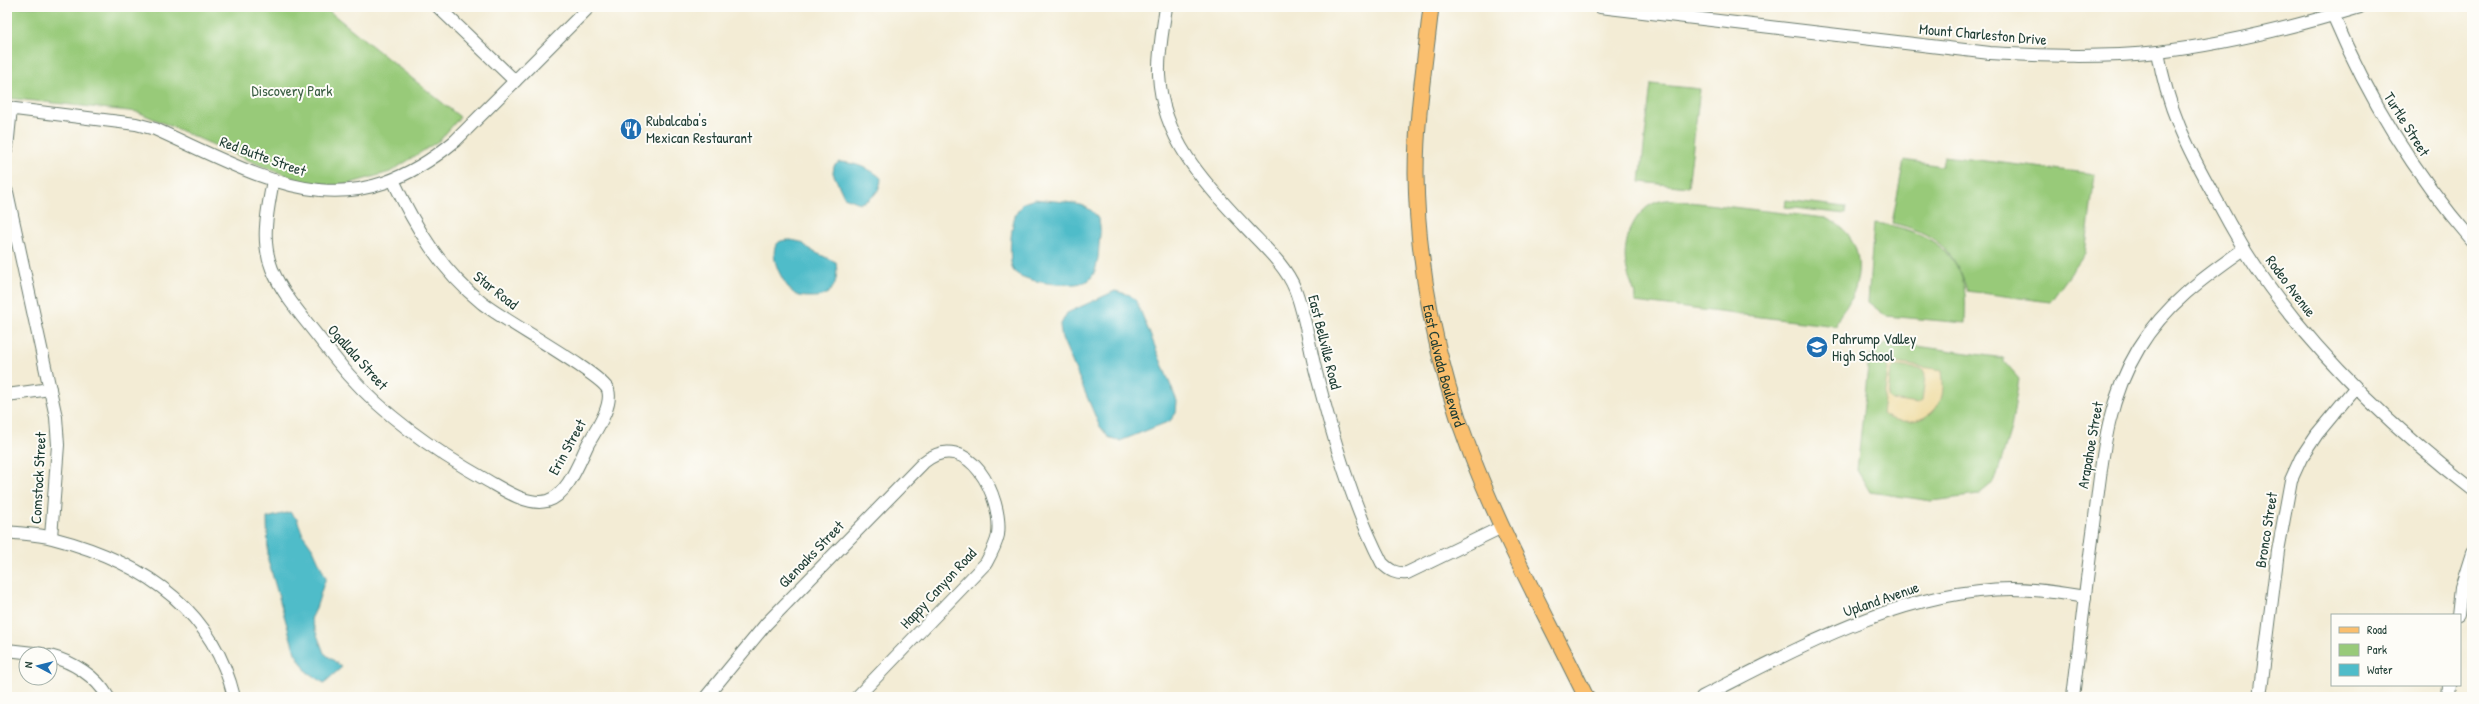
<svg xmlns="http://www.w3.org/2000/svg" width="2479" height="704" font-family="'Patrick Hand',sans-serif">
<rect width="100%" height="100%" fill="#fdfcf7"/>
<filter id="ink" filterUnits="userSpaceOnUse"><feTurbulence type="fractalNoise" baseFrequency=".025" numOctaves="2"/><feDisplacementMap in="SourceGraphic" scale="8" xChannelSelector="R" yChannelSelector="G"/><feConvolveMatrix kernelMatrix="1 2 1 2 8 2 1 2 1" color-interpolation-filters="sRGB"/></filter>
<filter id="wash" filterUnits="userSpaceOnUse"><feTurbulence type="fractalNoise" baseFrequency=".012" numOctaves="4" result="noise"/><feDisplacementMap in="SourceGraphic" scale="16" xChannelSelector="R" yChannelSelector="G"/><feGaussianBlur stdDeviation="0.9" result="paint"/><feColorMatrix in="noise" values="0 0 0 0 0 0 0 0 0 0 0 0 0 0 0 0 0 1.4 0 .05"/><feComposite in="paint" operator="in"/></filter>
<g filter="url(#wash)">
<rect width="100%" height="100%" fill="#f3ecd5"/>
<!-- green -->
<g fill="#98ca79" stroke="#5c8456">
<path d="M 7,7 L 324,7 L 460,117 L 440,140 L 390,172 L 326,190 L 264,167 L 138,112 L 7,98 Z"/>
<path d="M 1651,84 L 1700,89 L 1688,187 L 1640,182 Z"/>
<path d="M 1944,156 L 2095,174 L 2085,254 L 2050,302 L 1967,291 C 1955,249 1933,232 1892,223 L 1904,160 L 1942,166 Z"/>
<path d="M 1673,200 L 1825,218 C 1860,231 1866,269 1850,300 C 1845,311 1838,314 1836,326 L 1635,302 C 1636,288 1628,280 1626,266 C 1621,238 1638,197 1673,200 Z"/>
<path d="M 1786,200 L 1846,207 L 1845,214 L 1785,207 Z"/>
<path d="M 1874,223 C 1915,227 1962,246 1965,295 C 1966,304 1965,313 1965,323 L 1886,316 L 1868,302 Z"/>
<path d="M 1887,342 L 2004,358 L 2004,362 L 2019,379 L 2011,429 L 1995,481 L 1978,495 L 1932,501 L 1870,492 L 1857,470 L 1869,357 Z"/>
</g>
<!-- sand -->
<path fill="#eeda9e" stroke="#868c69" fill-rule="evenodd" d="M 1892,360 L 1895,363 L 1942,370 C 1943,380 1944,390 1941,399 C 1932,423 1902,427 1882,414 L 1888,369 L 1886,364 ZM 1895,366 L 1922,369 L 1925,375 L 1922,401 L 1918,404 L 1892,400 L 1888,397 L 1891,370 Z"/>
<!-- water -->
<g fill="#4fbcc9" stroke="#377c7e">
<path d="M 839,162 C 853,162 872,169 881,178 C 881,191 872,200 860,203 L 844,197 L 833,173 L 834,166 Z"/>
<path d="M 1035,199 C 1061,203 1104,198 1100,235 C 1098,248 1100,268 1090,279 C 1081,290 1020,283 1013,270 C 1008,260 1011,227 1015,216 C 1017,211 1021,207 1023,203 Z"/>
<path d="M 791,240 L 801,242 L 812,251 L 836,262 C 839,282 833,298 811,297 C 806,297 799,297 795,294 C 785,288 765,252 779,242 C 782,240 787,240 791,240 Z"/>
<path d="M 1115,291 L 1130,295 L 1137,302 L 1177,401 L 1176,413 L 1170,421 L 1120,441 L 1108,437 L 1099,425 L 1062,338 L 1060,326 L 1067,313 Z"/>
<path d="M 290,512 L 297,519 L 303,535 L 313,549 L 326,578 C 320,592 318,607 311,619 L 324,653 L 342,667 L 324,683 L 307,672 L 295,653 L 268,560 L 267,518 Z"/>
</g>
</g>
<g filter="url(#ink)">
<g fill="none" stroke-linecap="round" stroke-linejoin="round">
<!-- minor casing -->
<g stroke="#697a6c" stroke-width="14">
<g id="minor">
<path d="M 438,7 L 515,81"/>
<path d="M 1166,7 C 1163,29 1158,52 1159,75 C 1162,137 1203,182 1243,224 C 1261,244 1285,264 1295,289 C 1306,317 1309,347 1317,376 C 1333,437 1353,507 1382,563 C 1390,571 1396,574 1407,573 L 1502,527"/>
<path d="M 1600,7 L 1990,53 C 2046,56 2102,58 2158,52 C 2226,44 2294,27 2360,7"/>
<path d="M 2333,15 C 2368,98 2413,172 2472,240"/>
<path d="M 2158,52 C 2167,107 2187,148 2215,197 C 2224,214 2234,232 2244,249 C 2303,343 2385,422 2472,489"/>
<path d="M 7,108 L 136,124 L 155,129 C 268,180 345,232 455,141 L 589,7"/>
<path d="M 7,148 L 11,108"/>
<path d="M 273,180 C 268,209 260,240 272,269 C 281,291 297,310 312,329 C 324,344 336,360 349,375 C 387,418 438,453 488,481 C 504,490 528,506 547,501 C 568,495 579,462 588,444 C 596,430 613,406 608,390 C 602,374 503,320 482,303 C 441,270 415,227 393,180"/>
<path d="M 7,192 L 56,417 L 58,445 L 51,537"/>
<path d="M 7,395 L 50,389"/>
<path d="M 7,532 C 22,534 38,534 52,538 C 138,560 212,605 234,697"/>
<path d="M 2458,615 L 2461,588 L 2472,553"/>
<path d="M 7,650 L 42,654"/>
<path d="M 50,656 C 73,662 96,676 108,697"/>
<path d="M 706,697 L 766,624 L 924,462 C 968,427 1003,497 998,535 C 996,545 991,554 986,563 L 857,697"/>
<path d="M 1702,697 C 1799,648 1901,590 2012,589 C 2037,589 2061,593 2085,597"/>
<path d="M 2073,697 C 2080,640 2086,582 2094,525 C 2102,462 2105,404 2139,348 C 2165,305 2204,277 2244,249"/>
<path d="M 2260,697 L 2278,551 L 2291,480 L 2301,458 L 2317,434 L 2355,388"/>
<path d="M 2448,697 L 2449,685"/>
</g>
</g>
<!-- major casing -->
<g stroke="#697a6c" stroke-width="17">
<g id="major">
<path id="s1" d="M 1431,7 C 1425,62 1416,118 1416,173 C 1417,268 1437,366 1471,454 C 1503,538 1547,617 1586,697"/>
</g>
</g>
<!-- minor -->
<use href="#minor" stroke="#fff" stroke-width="12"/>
<!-- major -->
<use href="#major" stroke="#fabe6d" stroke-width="15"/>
</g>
</g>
<!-- icons -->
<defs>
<g id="restaurant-disc" transform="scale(1.15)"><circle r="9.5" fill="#1f6fb2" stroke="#fdfcf7"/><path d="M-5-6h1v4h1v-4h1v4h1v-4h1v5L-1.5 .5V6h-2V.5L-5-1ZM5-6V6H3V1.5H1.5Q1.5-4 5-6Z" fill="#fff"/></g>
<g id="school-disc" transform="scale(1.15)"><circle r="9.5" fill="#1f6fb2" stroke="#fdfcf7"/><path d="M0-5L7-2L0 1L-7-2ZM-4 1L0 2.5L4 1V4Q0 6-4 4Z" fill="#fff"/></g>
</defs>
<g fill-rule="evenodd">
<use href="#restaurant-disc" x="631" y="129"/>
<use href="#school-disc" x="1817" y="347"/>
</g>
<g text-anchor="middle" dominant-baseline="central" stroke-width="4" stroke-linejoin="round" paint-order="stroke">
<!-- street labels -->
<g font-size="15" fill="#1f3d34" stroke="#fdfcf7">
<text transform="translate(1983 34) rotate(5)">Mount Charleston Drive</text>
<text transform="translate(2407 124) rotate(58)">Turtle Street</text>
<text transform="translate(263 156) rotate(20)">Red Butte Street</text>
<text transform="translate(2291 286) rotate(53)">Rodeo Avenue</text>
<text transform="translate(496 290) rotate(38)">Star Road</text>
<text transform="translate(1325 342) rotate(76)">East Bellville Road</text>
<text transform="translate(358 357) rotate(48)">Ogallala Street</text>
<text stroke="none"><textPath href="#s1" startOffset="362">East Calvada Boulevard</textPath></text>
<text transform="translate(2090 445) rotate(-80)">Arapahoe Street</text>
<text transform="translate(567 447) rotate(-61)">Erin Street</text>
<text transform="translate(38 478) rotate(-87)">Comstock Street</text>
<text transform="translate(2266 530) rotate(-81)">Bronco Street</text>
<text transform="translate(811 554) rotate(-46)">Glenoaks Street</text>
<text transform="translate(938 588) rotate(-47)">Happy Canyon Road</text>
<text transform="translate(1881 599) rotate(-19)">Upland Avenue</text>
</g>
<!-- park labels -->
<g font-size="15" fill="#3d6045" stroke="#fdfcf7">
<text x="292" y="90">Discovery Park</text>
</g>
<!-- poi labels -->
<g font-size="15" fill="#1f3d34" stroke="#fdfcf7" text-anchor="start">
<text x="646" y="120">Rubalcaba's<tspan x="646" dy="17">Mexican Restaurant</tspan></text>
<text x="1832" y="338">Pahrump Valley<tspan x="1832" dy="17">High School</tspan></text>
</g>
</g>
<!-- margin -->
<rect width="2479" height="704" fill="none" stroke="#fdfcf7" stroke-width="24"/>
<!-- legend -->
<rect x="2331" y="614" width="130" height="72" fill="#fdfcf7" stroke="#a4b0a9"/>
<rect x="2339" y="627" width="20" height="6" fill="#fabe6d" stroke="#a4b0a9"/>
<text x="2367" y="634" font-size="12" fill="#1f3d34">Road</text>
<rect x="2339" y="644" width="20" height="12" fill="#98ca79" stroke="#a4b0a9"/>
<text x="2367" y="654" font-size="12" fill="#1f3d34">Park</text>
<rect x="2339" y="664" width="20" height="12" fill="#4fbcc9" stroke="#a4b0a9"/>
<text x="2367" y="674" font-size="12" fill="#1f3d34">Water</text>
<!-- north arrow -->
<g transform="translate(38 666) rotate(277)"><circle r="19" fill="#fdfcf7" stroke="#a4b0a9"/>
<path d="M0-3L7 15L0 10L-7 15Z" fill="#1f6fb2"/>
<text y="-6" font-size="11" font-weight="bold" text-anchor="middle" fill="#1f3d34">N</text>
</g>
</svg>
